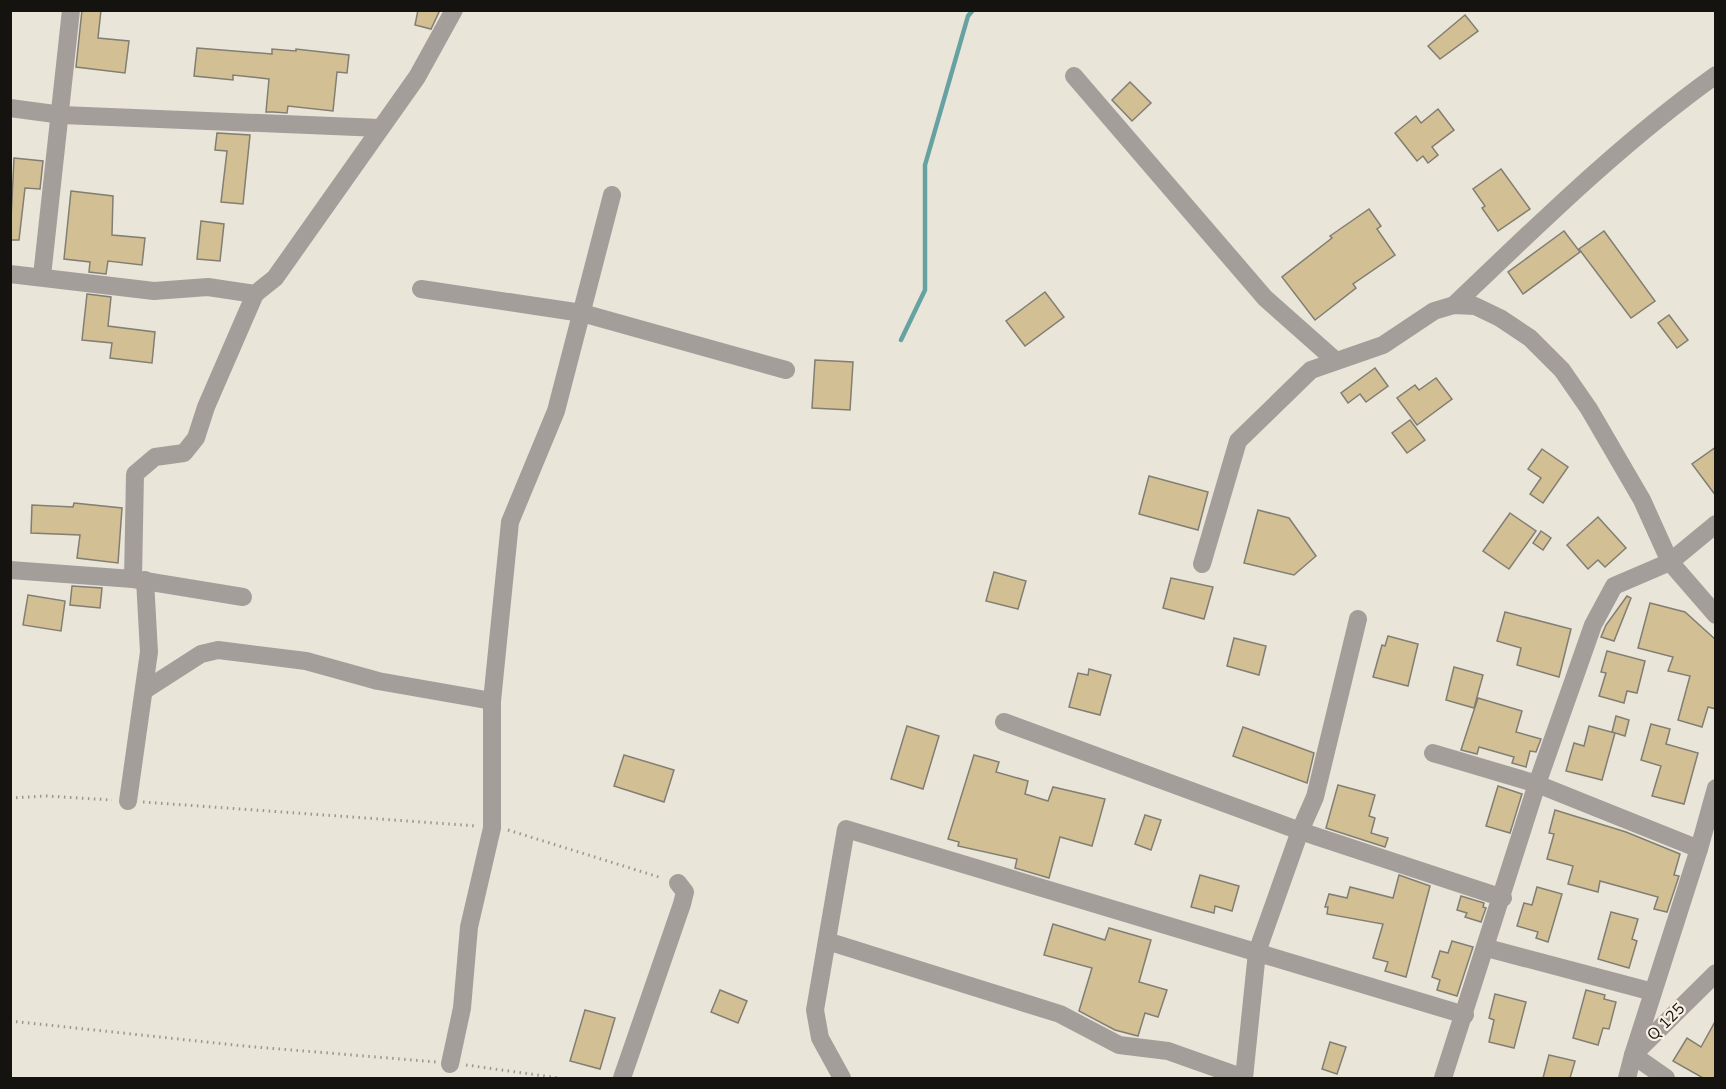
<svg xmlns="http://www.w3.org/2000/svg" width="1726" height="1089" font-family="'Nunito Sans',sans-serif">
<rect width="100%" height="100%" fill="#eae5d9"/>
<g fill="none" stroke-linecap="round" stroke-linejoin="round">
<!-- stream -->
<path stroke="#67a2a2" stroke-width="4.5" d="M 901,340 L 925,290 L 925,165 L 968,16 L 973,10"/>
</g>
<!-- building -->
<g fill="#d2c094" stroke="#827e73" stroke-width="1.5">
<path d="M 82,10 L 101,10 L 98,38 L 129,41 L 125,73 L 76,67 Z"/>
<path d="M 418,10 L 440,10 L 431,29 L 415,25 Z"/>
<path d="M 1465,15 L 1478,31 L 1440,59 L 1428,46 Z"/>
<path d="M 197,48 L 272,54 L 272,49 L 296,51 L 296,49 L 349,55 L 347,73 L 337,72 L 333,111 L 288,106 L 287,113 L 273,112 L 266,112 L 269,79 L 233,75 L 233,80 L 194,76 Z"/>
<path d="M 1130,82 L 1151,103 L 1132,121 L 1112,100 Z"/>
<path d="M 1438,109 L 1454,130 L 1432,147 L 1438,155 L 1428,163 L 1423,156 L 1417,161 L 1395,133 L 1416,116 L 1421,123 Z"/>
<path d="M 217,133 L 250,135 L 243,204 L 221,202 L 227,151 L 215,150 Z"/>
<path d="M 14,158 L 43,161 L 40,189 L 25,188 L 19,240 L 10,240 Z"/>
<path d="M 1501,169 L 1530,209 L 1498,231 L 1482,208 L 1485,206 L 1473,189 Z"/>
<path d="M 71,191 L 113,196 L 112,235 L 145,238 L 142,265 L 108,261 L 106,274 L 89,272 L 90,262 L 64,259 Z"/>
<path d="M 1369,209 L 1381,226 L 1377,229 L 1395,255 L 1353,284 L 1356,288 L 1315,320 L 1282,277 L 1332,238 L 1330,236 Z"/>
<path d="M 201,221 L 224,224 L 220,261 L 197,259 Z"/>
<path d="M 1564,231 L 1580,252 L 1523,294 L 1508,272 Z"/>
<path d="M 1604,231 L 1655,301 L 1631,318 L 1579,249 Z"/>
<path d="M 1045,292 L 1064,317 L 1025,346 L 1006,321 Z"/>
<path d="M 87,294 L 111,297 L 108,326 L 155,332 L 152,363 L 110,358 L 112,343 L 82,340 Z"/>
<path d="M 1669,315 L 1688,340 L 1677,348 L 1658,323 Z"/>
<path d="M 815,360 L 853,362 L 850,410 L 812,408 Z"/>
<path d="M 1375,368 L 1388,386 L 1366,402 L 1360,394 L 1348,403 L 1341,393 Z"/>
<path d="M 1436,378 L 1452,399 L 1417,425 L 1397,398 L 1415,385 L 1419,390 Z"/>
<path d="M 1410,420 L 1425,440 L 1407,453 L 1392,433 Z"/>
<path d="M 1716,447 L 1716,496 L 1692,464 Z"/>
<path d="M 1542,449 L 1568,467 L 1543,503 L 1530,494 L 1541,478 L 1528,469 Z"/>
<path d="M 1149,476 L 1208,492 L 1198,530 L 1139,514 Z"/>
<path d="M 74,503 L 122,508 L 118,563 L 77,558 L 80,535 L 31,533 L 32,505 L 73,507 Z"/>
<path d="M 1258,510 L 1289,518 L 1316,556 L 1294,575 L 1244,563 Z"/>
<path d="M 1510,513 L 1536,531 L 1509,569 L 1483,551 Z"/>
<path d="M 1598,517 L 1626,548 L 1605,567 L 1598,560 L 1588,569 L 1567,545 Z"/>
<path d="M 1541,531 L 1551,538 L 1543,550 L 1533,543 Z"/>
<path d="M 994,572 L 1026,581 L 1018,609 L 986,601 Z"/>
<path d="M 1171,578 L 1213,587 L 1204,619 L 1163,608 Z"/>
<path d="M 72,586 L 102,588 L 100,608 L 70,605 Z"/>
<path d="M 28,595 L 65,601 L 61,631 L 23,625 Z"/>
<path d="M 1627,596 L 1631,598 L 1614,641 L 1601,637 L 1606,625 Z"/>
<path d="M 1650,603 L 1685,612 L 1716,640 L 1716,709 L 1708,707 L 1702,727 L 1678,720 L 1690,676 L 1668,671 L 1673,657 L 1638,648 Z"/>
<path d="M 1505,612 L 1571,629 L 1559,677 L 1517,665 L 1521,648 L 1497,641 Z"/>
<path d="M 1388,636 L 1418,644 L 1408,686 L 1373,677 L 1382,645 L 1385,646 Z"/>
<path d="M 1234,638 L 1266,646 L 1259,675 L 1227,666 Z"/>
<path d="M 1607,651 L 1645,661 L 1637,693 L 1627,691 L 1624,703 L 1599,696 L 1606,673 L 1601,672 Z"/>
<path d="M 1454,667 L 1483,675 L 1474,708 L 1446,700 Z"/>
<path d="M 1089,669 L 1111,675 L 1100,715 L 1069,707 L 1078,673 L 1088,675 Z"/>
<path d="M 1478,698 L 1522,711 L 1516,732 L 1541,739 L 1536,752 L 1530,751 L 1526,767 L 1512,763 L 1514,757 L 1479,747 L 1477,754 L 1461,750 Z"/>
<path d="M 1616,716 L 1629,720 L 1625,736 L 1612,732 Z"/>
<path d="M 1651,724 L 1670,729 L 1666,744 L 1698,753 L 1684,804 L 1652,796 L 1661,766 L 1641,760 Z"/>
<path d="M 907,726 L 939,736 L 923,789 L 891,779 Z"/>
<path d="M 1589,726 L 1615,733 L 1602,780 L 1566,771 L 1574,743 L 1584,746 Z"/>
<path d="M 1243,727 L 1314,753 L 1307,783 L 1233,756 Z"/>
<path d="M 624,755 L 674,770 L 664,802 L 614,786 Z"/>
<path d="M 974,755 L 999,762 L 996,772 L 1028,781 L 1025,794 L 1048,801 L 1053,787 L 1105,799 L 1092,846 L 1060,837 L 1049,878 L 1015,868 L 1017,859 L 958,846 L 959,842 L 948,839 Z"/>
<path d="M 1338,785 L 1375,795 L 1369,816 L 1375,818 L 1371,833 L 1388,838 L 1385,847 L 1326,828 Z"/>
<path d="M 1498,786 L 1522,794 L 1510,833 L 1486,826 Z"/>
<path d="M 1555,810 L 1626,832 L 1680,854 L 1674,875 L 1679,876 L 1667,912 L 1654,909 L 1658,897 L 1600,881 L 1598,892 L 1568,884 L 1573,866 L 1547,859 L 1554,834 L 1549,833 Z"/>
<path d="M 1145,815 L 1161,820 L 1151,850 L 1135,844 Z"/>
<path d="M 1200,875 L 1239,886 L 1232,911 L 1215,906 L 1214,913 L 1191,907 Z"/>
<path d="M 1399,875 L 1430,886 L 1406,977 L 1385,971 L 1388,962 L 1373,958 L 1383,924 L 1327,914 L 1328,907 L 1325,907 L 1329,894 L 1347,898 L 1350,887 L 1393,898 Z"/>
<path d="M 1537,887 L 1562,894 L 1548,942 L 1536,938 L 1538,932 L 1517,926 L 1524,903 L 1532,905 Z"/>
<path d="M 1461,896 L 1484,903 L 1483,907 L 1486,908 L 1481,922 L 1465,917 L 1467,913 L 1457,910 Z"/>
<path d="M 1611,912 L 1638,919 L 1632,939 L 1637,941 L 1629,968 L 1598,959 Z"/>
<path d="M 1053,924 L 1105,940 L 1109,928 L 1151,940 L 1139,982 L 1167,990 L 1158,1017 L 1145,1013 L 1138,1036 L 1115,1030 L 1079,1011 L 1092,968 L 1044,955 Z"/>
<path d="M 1452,941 L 1473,947 L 1457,996 L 1437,990 L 1440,980 L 1432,977 L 1440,951 L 1448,953 Z"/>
<path d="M 720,990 L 747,1001 L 738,1023 L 711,1012 Z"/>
<path d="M 1586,990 L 1605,995 L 1604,999 L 1616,1002 L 1609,1029 L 1603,1028 L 1598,1045 L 1573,1038 Z"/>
<path d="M 1495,994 L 1526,1002 L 1514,1048 L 1489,1042 L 1494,1020 L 1489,1018 Z"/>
<path d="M 585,1010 L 615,1018 L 600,1069 L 570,1061 Z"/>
<path d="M 1716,1020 L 1716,1078 L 1703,1078 L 1673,1061 L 1687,1038 L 1701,1047 Z"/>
<path d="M 1330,1042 L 1346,1047 L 1337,1074 L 1322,1069 Z"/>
<path d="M 1549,1055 L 1575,1061 L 1570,1078 L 1543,1078 Z"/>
</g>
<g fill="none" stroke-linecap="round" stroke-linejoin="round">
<!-- path -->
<g stroke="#9b978e" stroke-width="3" stroke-dasharray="1.5 4.5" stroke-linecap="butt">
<path d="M 10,798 L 46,796 L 112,800"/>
<path d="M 143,802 L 477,826"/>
<path d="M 508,830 L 662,878"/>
<path d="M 10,1021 L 244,1046 L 436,1062"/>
<path d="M 466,1065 L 559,1078"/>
</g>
<!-- minor -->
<g stroke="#a49e9b" stroke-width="18">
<path d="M 1074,76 L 1265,298 L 1336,361"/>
<path d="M 10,108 L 62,115 L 380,128"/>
<path d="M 10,274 L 154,291 L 208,287 L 255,294"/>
<path d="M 42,276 L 71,10"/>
<path d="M 421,289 L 582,313 L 786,370"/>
<path d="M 1454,305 C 1538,225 1621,143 1716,75"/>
<path d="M 1202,564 L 1238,441 L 1311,370 L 1383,345 L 1434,311 L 1454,305 L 1475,306 L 1500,318 L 1530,338 L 1562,370 L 1589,409 L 1642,500 L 1670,562 L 1716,615"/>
<path d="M 10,570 L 133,579 L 243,597"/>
<path d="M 133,579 L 135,474 L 155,457 L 184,453 L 196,438 L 206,407 L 255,294 L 275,278 L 417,77 L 454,10"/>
<path d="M 145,690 L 201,654 L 218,650 L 306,661 L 378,681 L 492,701"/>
<path d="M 1004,722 L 1300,831 L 1503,898"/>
<path d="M 1433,753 L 1537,784 L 1699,849"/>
<path d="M 128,801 L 149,652 L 145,580"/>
<path d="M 827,941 L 1060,1014 L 1119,1045 L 1168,1051 L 1244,1078"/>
<path d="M 1487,948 L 1653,992"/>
<path d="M 450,1064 L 462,1008 L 469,927 L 492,828 L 492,701 L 510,522 L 556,411 L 612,195"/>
<path d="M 622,1078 L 682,904 L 685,892 L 678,883"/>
<path d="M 842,1078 L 820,1038 L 815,1010 L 846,829 L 1465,1015"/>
<path d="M 1244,1078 L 1257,952 L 1300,831 L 1315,797 L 1358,619"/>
<path d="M 1443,1078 L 1537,784 L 1593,625 L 1614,586 L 1670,562 L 1716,524"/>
<path d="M 1666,1078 L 1633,1055 L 1699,849 L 1716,788"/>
</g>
<!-- tertiary -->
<path stroke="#a49e9b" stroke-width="18" d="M 1627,1078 L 1633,1055 L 1716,973"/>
</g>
<g text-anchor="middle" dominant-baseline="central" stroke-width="4.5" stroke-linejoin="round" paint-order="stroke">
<!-- street labels -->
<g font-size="16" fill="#15130f" stroke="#f8f2e6">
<text transform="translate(1666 1022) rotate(-45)">Q 125</text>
</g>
</g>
<!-- border -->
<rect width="1726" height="1089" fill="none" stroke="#15130f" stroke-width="24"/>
</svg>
